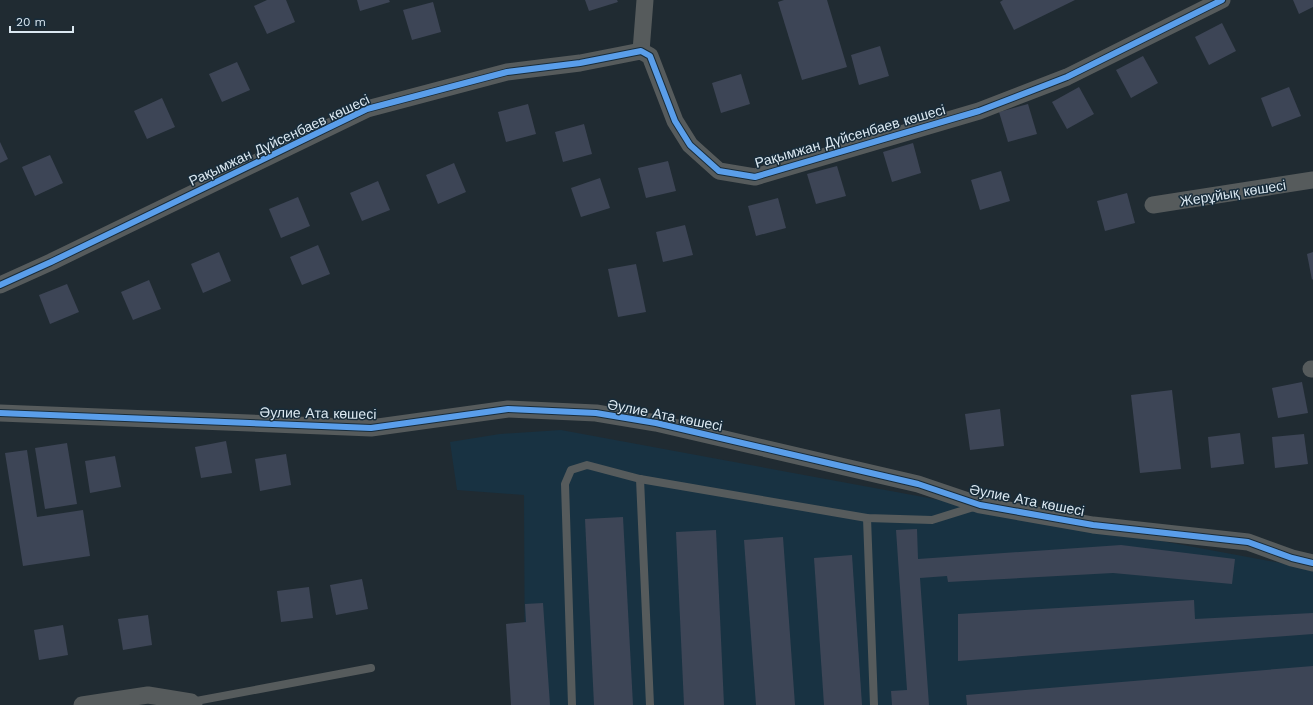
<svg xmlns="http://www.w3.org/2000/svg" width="1313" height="705" font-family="'Work Sans',sans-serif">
<rect width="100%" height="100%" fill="#202b32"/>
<!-- built -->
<path fill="#183242" d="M 561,430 L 1313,569 L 1313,705 L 525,705 L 524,495 L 457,490 L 450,442 L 500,434 Z"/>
<!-- building -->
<g fill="#3d4556">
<path d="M 267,0 L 286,0 L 295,22 L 267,34 L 254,6 Z"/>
<path d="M 357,0 L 389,0 L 390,2 L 360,11 Z"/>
<path d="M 585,0 L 617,0 L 618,2 L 589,11 Z"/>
<path d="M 784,0 L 827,0 L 847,67 L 802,80 L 778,2 Z"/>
<path d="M 1003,0 L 1075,0 L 1014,30 L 1000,2 Z"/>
<path d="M 1293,0 L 1313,0 L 1313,7 L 1299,14 Z"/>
<path d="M 433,2 L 441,32 L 412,40 L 403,10 Z"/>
<path d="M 1222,23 L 1236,51 L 1209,65 L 1195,37 Z"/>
<path d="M 880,46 L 889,76 L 859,85 L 851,55 Z"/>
<path d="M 1143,56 L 1158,83 L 1131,98 L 1116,70 Z"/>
<path d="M 237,62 L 250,90 L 222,102 L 209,74 Z"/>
<path d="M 741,74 L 750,104 L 721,113 L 712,83 Z"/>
<path d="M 1079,87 L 1094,114 L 1067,129 L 1052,102 Z"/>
<path d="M 1289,87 L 1301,116 L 1272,127 L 1261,98 Z"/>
<path d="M 162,98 L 175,127 L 147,139 L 134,111 Z"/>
<path d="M 528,104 L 536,134 L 506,142 L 498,112 Z"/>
<path d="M 1028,104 L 1037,134 L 1008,142 L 999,112 Z"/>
<path d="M 584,124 L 592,154 L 563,162 L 555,132 Z"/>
<path d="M 0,142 L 8,159 L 0,163 Z"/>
<path d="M 913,143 L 921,173 L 892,182 L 883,152 Z"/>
<path d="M 50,155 L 63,183 L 35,196 L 22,167 Z"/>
<path d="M 668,161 L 676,191 L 646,198 L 638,168 Z"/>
<path d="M 454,163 L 466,192 L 438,204 L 426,175 Z"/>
<path d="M 837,166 L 846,196 L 816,204 L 807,174 Z"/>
<path d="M 1001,171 L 1010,201 L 980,210 L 971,180 Z"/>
<path d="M 600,178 L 610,208 L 581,217 L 571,188 Z"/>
<path d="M 378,181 L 390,210 L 362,221 L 350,193 Z"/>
<path d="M 1127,193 L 1135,223 L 1105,231 L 1097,201 Z"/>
<path d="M 298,197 L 310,226 L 281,238 L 269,209 Z"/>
<path d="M 778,198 L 786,228 L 756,236 L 748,206 Z"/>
<path d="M 685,225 L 693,255 L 663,262 L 656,232 Z"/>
<path d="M 318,245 L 330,274 L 302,285 L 290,257 Z"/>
<path d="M 219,252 L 231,281 L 203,293 L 191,264 Z"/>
<path d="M 1313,252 L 1313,279 L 1312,280 L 1307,254 Z"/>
<path d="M 636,264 L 646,312 L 618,317 L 608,269 Z"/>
<path d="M 149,280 L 161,309 L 133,320 L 121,292 Z"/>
<path d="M 67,284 L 79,312 L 50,324 L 39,295 Z"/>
<path d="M 1302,382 L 1308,413 L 1278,418 L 1272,388 Z"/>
<path d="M 1172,390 L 1181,469 L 1140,473 L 1131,395 Z"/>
<path d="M 1000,409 L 1004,446 L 970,450 L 965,414 Z"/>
<path d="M 1240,433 L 1244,464 L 1211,468 L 1208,437 Z"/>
<path d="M 1304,434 L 1308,464 L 1275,468 L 1272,437 Z"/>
<path d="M 226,441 L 232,473 L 201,478 L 195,447 Z"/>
<path d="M 67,443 L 77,504 L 45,509 L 35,448 Z"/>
<path d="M 27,450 L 37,517 L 83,510 L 90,556 L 23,566 L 5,453 Z"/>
<path d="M 286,454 L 291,485 L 260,491 L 255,459 Z"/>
<path d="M 115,456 L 121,487 L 90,493 L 85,461 Z"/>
<path d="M 623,517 L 633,705 L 594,705 L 585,519 Z"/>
<path d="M 917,529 L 918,559 L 1121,545 L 1235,559 L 1232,584 L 1113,573 L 948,582 L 947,576 L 920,578 L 929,705 L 892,705 L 891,691 L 907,690 L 896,530 Z"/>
<path d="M 716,530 L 724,705 L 684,705 L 676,532 Z"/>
<path d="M 783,537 L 795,705 L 756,705 L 744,540 Z"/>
<path d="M 852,555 L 862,705 L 824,705 L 814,558 Z"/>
<path d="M 362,579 L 368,609 L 336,615 L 330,585 Z"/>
<path d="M 309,587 L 313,618 L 281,622 L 277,591 Z"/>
<path d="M 1194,600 L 1195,619 L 1313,613 L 1313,634 L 958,661 L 958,614 Z"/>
<path d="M 543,603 L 550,705 L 511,705 L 506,624 L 526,622 L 525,604 Z"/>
<path d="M 148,615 L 152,645 L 123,650 L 118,619 Z"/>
<path d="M 63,625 L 68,655 L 39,660 L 34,630 Z"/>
<path d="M 1313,666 L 1313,705 L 967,705 L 966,695 Z"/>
</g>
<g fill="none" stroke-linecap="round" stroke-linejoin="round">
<!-- lane -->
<g stroke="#565b5c" stroke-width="8">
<path d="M 640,479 L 650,705"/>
<path d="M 867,518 L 874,705"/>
<path d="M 191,702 L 371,668"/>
<path d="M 572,705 L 565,484 L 571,470 L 587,465 L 640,479 L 867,518 L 932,520 L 977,506"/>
</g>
<!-- street -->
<g stroke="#565b5c" stroke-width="17">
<path d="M 641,51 L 645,0"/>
<path d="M 1153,205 L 1313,180"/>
<path d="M 0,285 L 51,262 L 367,109 L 507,72 L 580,63 L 641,51 L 650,56 L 675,121 L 690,145 L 719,171 L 755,177 L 979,111 L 1067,77 L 1222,0"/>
<path d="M 1311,369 L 1313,369"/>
<path d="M 0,413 L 371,428 L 508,409 L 596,413 L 656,423 L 918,484 L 980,505 L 1093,525 L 1248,542 L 1292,558 L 1313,563"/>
<path d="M 82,705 L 148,695 L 191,702 L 194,705"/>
</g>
<!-- cycleway casing -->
<g stroke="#182c3a" stroke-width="8">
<g id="cycleway">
<path d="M 0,285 L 51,262 L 367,109 L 507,72 L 580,63 L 641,51 L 650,56 L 675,121 L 690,145 L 719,171 L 755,177 L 979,111 L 1067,77 L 1222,0"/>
<path d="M 0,413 L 371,428 L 508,409 L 596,413 L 656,423 L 918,484 L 980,505 L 1093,525 L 1248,542 L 1292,558 L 1313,563"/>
</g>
</g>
<!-- cycleway -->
<use href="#cycleway" stroke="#5a9eea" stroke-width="6"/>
</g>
<g text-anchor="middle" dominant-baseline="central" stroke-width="3" stroke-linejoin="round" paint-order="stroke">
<!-- street labels -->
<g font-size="14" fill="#dbe8f1" stroke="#182c3a">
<text transform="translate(850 136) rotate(-16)">Рақымжан Дүйсенбаев көшесі</text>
<text transform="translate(279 140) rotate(-25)">Рақымжан Дүйсенбаев көшесі</text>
<text transform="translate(1233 193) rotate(-9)">Жерұйық көшесі</text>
<text transform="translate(318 413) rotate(1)">Әулие Ата көшесі</text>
<text transform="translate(665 415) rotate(11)">Әулие Ата көшесі</text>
<text transform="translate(1027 500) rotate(11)">Әулие Ата көшесі</text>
</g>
</g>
<!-- scale -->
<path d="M10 26v6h63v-6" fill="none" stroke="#dbe8f1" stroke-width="2"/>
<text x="16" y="26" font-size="12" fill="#dbe8f1" stroke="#182c3a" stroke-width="3" paint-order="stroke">20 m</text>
</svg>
